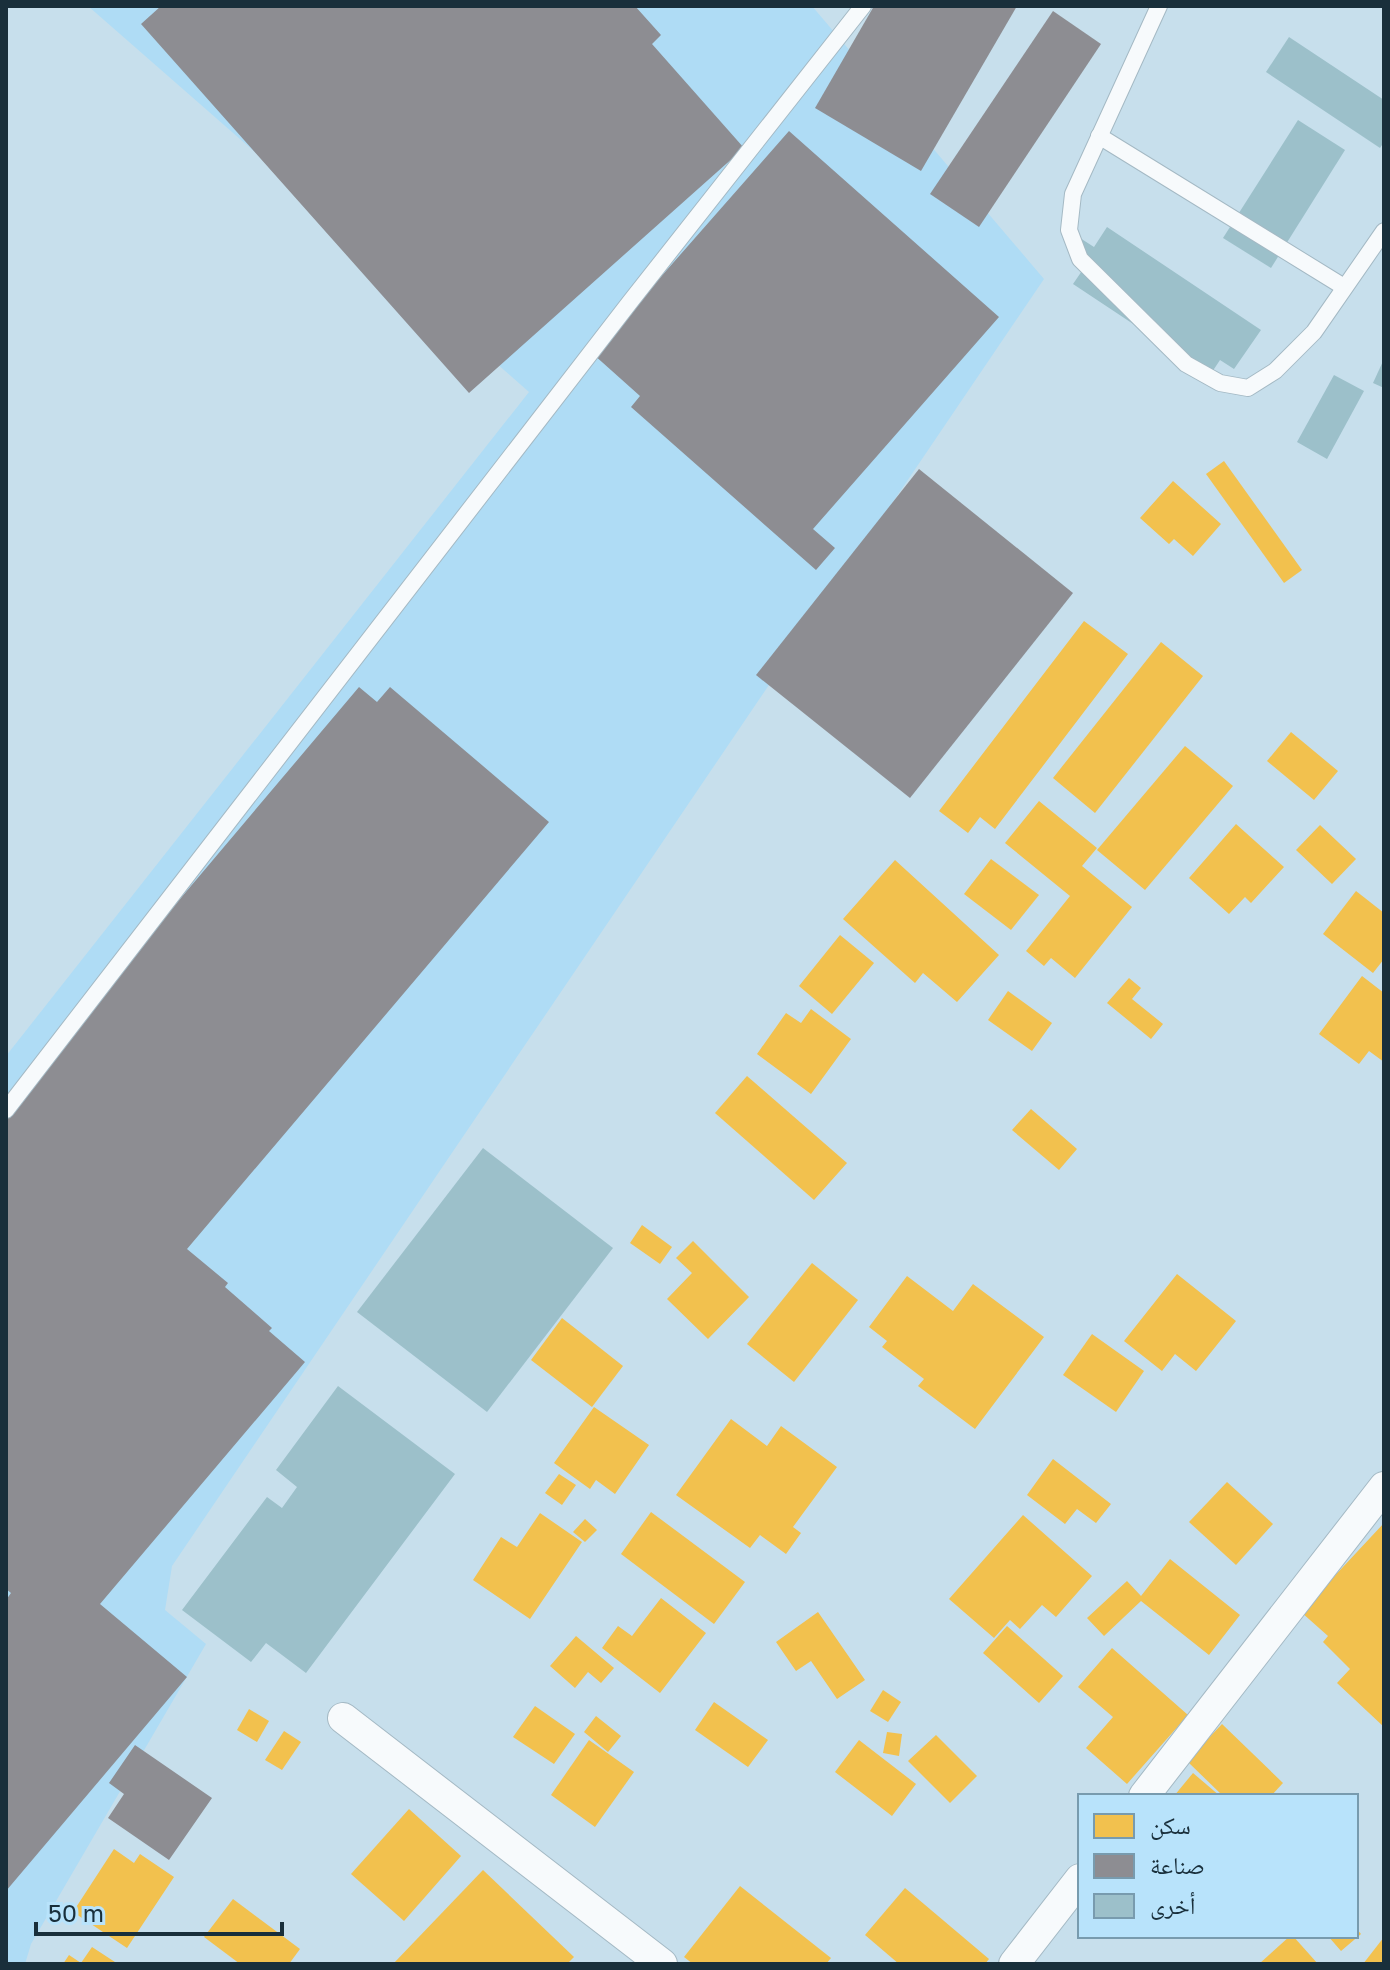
<svg xmlns="http://www.w3.org/2000/svg" width="1390" height="1970" font-family="'Golos Text','Noto Naskh Arabic',sans-serif">
<rect width="100%" height="100%" fill="#c7dfec"/>
<!-- built -->
<path fill="#afdcf5" d="M 88,6 L 812,6 L 1044,279 L 172,1566 L 165,1610 L 206,1644 L 31,1944 L 25,1964 L 6,1964 L 6,1056 L 529,392 Z"/>
<!-- homes -->
<g fill="#f2c14e">
<path d="M 1224,461 L 1302,570 L 1284,583 L 1206,474 Z"/>
<path d="M 1173,481 L 1221,524 L 1193,556 L 1174,539 L 1169,544 L 1140,518 Z"/>
<path d="M 1084,621 L 1128,654 L 995,829 L 980,817 L 968,833 L 939,811 Z"/>
<path d="M 1161,642 L 1203,676 L 1095,813 L 1053,778 Z"/>
<path d="M 1291,732 L 1338,771 L 1314,800 L 1267,761 Z"/>
<path d="M 1185,746 L 1233,786 L 1145,890 L 1097,850 Z"/>
<path d="M 1039,801 L 1097,848 L 1082,866 L 1132,907 L 1075,978 L 1051,958 L 1044,966 L 1026,951 L 1070,896 L 1005,843 Z"/>
<path d="M 1236,824 L 1284,867 L 1251,903 L 1245,897 L 1229,914 L 1189,878 Z"/>
<path d="M 1320,825 L 1356,859 L 1332,884 L 1296,850 Z"/>
<path d="M 991,859 L 1039,895 L 1011,930 L 964,894 Z"/>
<path d="M 895,860 L 999,955 L 957,1002 L 923,973 L 915,983 L 843,919 Z"/>
<path d="M 1356,891 L 1384,913 L 1384,959 L 1373,973 L 1323,934 Z"/>
<path d="M 840,935 L 874,963 L 832,1014 L 799,986 Z"/>
<path d="M 1362,976 L 1384,993 L 1384,1062 L 1369,1051 L 1359,1064 L 1319,1034 Z"/>
<path d="M 1129,978 L 1141,988 L 1132,999 L 1163,1024 L 1151,1039 L 1107,1003 Z"/>
<path d="M 1008,991 L 1052,1023 L 1032,1051 L 988,1020 Z"/>
<path d="M 811,1009 L 851,1039 L 811,1094 L 757,1054 L 786,1013 L 801,1023 Z"/>
<path d="M 747,1076 L 847,1163 L 814,1200 L 715,1113 Z"/>
<path d="M 1031,1109 L 1077,1149 L 1059,1170 L 1012,1130 Z"/>
<path d="M 642,1225 L 672,1247 L 660,1264 L 630,1243 Z"/>
<path d="M 693,1241 L 749,1297 L 708,1339 L 667,1299 L 692,1273 L 676,1258 Z"/>
<path d="M 812,1263 L 858,1300 L 794,1382 L 747,1344 Z"/>
<path d="M 1177,1274 L 1236,1321 L 1196,1371 L 1175,1354 L 1162,1371 L 1124,1341 Z"/>
<path d="M 907,1276 L 953,1311 L 973,1284 L 1044,1337 L 975,1429 L 918,1386 L 924,1379 L 882,1347 L 887,1341 L 869,1327 Z"/>
<path d="M 562,1318 L 623,1366 L 592,1407 L 531,1360 Z"/>
<path d="M 1092,1334 L 1144,1371 L 1116,1412 L 1063,1375 Z"/>
<path d="M 594,1407 L 649,1445 L 615,1494 L 596,1480 L 590,1489 L 554,1463 Z"/>
<path d="M 731,1419 L 767,1446 L 781,1426 L 837,1467 L 793,1527 L 801,1533 L 786,1554 L 760,1535 L 750,1548 L 676,1495 Z"/>
<path d="M 1053,1459 L 1111,1504 L 1096,1523 L 1077,1509 L 1065,1524 L 1027,1495 Z"/>
<path d="M 559,1474 L 576,1485 L 562,1505 L 545,1493 Z"/>
<path d="M 1227,1482 L 1273,1524 L 1236,1565 L 1189,1522 Z"/>
<path d="M 651,1512 L 745,1582 L 714,1624 L 621,1554 Z"/>
<path d="M 540,1513 L 582,1542 L 530,1619 L 473,1580 L 501,1537 L 517,1547 Z"/>
<path d="M 1023,1515 L 1092,1576 L 1056,1617 L 1042,1605 L 1020,1629 L 1010,1620 L 994,1638 L 949,1599 Z"/>
<path d="M 585,1519 L 597,1530 L 585,1542 L 573,1532 Z"/>
<path d="M 1384,1523 L 1384,1727 L 1337,1683 L 1350,1669 L 1323,1642 L 1328,1636 L 1301,1612 Z"/>
<path d="M 1170,1559 L 1240,1615 L 1209,1655 L 1141,1601 L 1104,1636 L 1087,1618 L 1127,1581 L 1141,1596 Z"/>
<path d="M 661,1598 L 706,1633 L 660,1693 L 602,1648 L 618,1626 L 632,1636 Z"/>
<path d="M 818,1612 L 865,1680 L 837,1699 L 811,1661 L 796,1671 L 776,1642 Z"/>
<path d="M 1007,1626 L 1063,1676 L 1039,1703 L 983,1653 Z"/>
<path d="M 576,1636 L 614,1668 L 601,1683 L 588,1672 L 575,1688 L 550,1666 Z"/>
<path d="M 1112,1648 L 1188,1715 L 1127,1784 L 1086,1748 L 1113,1717 L 1078,1687 Z"/>
<path d="M 883,1690 L 901,1702 L 888,1722 L 870,1711 Z"/>
<path d="M 714,1702 L 768,1740 L 748,1767 L 695,1730 Z"/>
<path d="M 535,1706 L 575,1734 L 554,1764 L 513,1737 Z"/>
<path d="M 249,1709 L 269,1721 L 257,1742 L 237,1730 Z"/>
<path d="M 596,1716 L 621,1736 L 608,1752 L 584,1732 Z"/>
<path d="M 1222,1724 L 1283,1783 L 1271,1796 L 1223,1796 L 1187,1761 Z"/>
<path d="M 284,1731 L 301,1742 L 282,1770 L 265,1760 Z"/>
<path d="M 887,1732 L 902,1734 L 899,1756 L 883,1753 Z"/>
<path d="M 936,1735 L 977,1776 L 950,1803 L 908,1761 Z"/>
<path d="M 589,1740 L 634,1772 L 595,1827 L 551,1795 Z"/>
<path d="M 859,1740 L 916,1784 L 892,1816 L 835,1772 Z"/>
<path d="M 1193,1773 L 1220,1796 L 1174,1796 Z"/>
<path d="M 409,1809 L 461,1856 L 404,1921 L 351,1874 Z"/>
<path d="M 114,1849 L 134,1863 L 140,1854 L 174,1877 L 127,1948 L 73,1912 Z"/>
<path d="M 483,1870 L 574,1957 L 567,1964 L 393,1964 Z"/>
<path d="M 740,1886 L 831,1958 L 826,1964 L 693,1964 L 684,1957 Z"/>
<path d="M 905,1888 L 989,1959 L 985,1964 L 899,1964 L 865,1935 Z"/>
<path d="M 233,1899 L 300,1949 L 289,1964 L 240,1964 L 204,1937 Z"/>
<path d="M 1356,1928 L 1361,1934 L 1341,1951 L 1328,1936 L 1356,1936 Z"/>
<path d="M 1290,1936 L 1293,1936 L 1318,1964 L 1259,1964 Z"/>
<path d="M 1384,1937 L 1384,1964 L 1363,1964 Z"/>
<path d="M 92,1947 L 118,1964 L 63,1964 L 69,1955 L 81,1963 Z"/>
</g>
<!-- industry -->
<g fill="#8d8d92">
<path d="M 161,6 L 635,6 L 661,35 L 652,44 L 744,148 L 469,393 L 141,24 Z"/>
<path d="M 874,6 L 1017,6 L 921,171 L 815,108 Z"/>
<path d="M 1053,11 L 1101,44 L 979,227 L 930,194 Z"/>
<path d="M 789,131 L 999,317 L 813,529 L 835,548 L 816,570 L 631,407 L 640,396 L 593,354 Z"/>
<path d="M 919,469 L 1073,593 L 910,798 L 756,675 Z"/>
<path d="M 359,687 L 377,702 L 390,687 L 549,822 L 187,1249 L 228,1283 L 225,1287 L 272,1328 L 269,1331 L 305,1362 L 100,1604 L 187,1677 L 6,1891 L 6,1600 L 11,1593 L 6,1589 L 6,1105 Z"/>
<path d="M 135,1745 L 212,1798 L 169,1860 L 108,1818 L 124,1794 L 109,1783 Z"/>
</g>
<!-- building -->
<g fill="#9cc0ca">
<path d="M 1289,37 L 1384,100 L 1384,142 L 1380,148 L 1266,72 Z"/>
<path d="M 1298,120 L 1345,150 L 1271,268 L 1223,238 Z"/>
<path d="M 1107,227 L 1261,330 L 1234,369 L 1220,360 L 1210,375 L 1073,284 L 1086,265 L 1069,254 L 1080,238 L 1094,247 Z"/>
<path d="M 1384,359 L 1384,388 L 1373,383 Z"/>
<path d="M 1334,375 L 1364,391 L 1327,459 L 1297,442 Z"/>
<path d="M 483,1148 L 613,1248 L 487,1412 L 357,1312 Z"/>
<path d="M 338,1386 L 455,1474 L 306,1673 L 266,1643 L 251,1662 L 182,1610 L 267,1497 L 282,1508 L 297,1487 L 276,1470 Z"/>
</g>
<g fill="none" stroke-linecap="round" stroke-linejoin="round">
<!-- lane casing -->
<g stroke="#a4b9c4" stroke-width="18">
<g id="lane">
<path d="M 1159,6 L 1073,194 L 1069,230 L 1080,259 L 1186,364 L 1220,383 L 1248,388 L 1275,371 L 1314,332 L 1384,231"/>
<path d="M 1099,136 L 1344,287"/>
<path d="M 6,1110 L 630,302 L 863,6"/>
</g>
</g>
<!-- street casing -->
<g stroke="#a4b9c4" stroke-width="32">
<g id="street">
<path d="M 343,1718 L 662,1964"/>
<path d="M 1144,1796 L 1384,1487"/>
<path d="M 1014,1964 L 1080,1879"/>
</g>
</g>
<!-- lane -->
<use href="#lane" stroke="#f7fafc" stroke-width="16"/>
<!-- street -->
<use href="#street" stroke="#f7fafc" stroke-width="30"/>
</g>
<!-- border -->
<rect width="1390" height="1970" fill="none" stroke="#192f3b" stroke-width="16"/>
<!-- legend -->
<rect x="1078" y="1794" width="280" height="144" fill="#b8e3fb" stroke="#789bae" stroke-width="2"/>
<rect x="1094" y="1814" width="40" height="24" fill="#f2c14e" stroke="#789bae" stroke-width="2"/>
<text x="1150" y="1834" font-size="24" fill="#192f3b">سكن</text>
<rect x="1094" y="1854" width="40" height="24" fill="#8d8d92" stroke="#789bae" stroke-width="2"/>
<text x="1150" y="1874" font-size="24" fill="#192f3b">صناعة</text>
<rect x="1094" y="1894" width="40" height="24" fill="#9cc0ca" stroke="#789bae" stroke-width="2"/>
<text x="1150" y="1914" font-size="24" fill="#192f3b">أخرى</text>
<!-- scale -->
<path d="M36 1922v12h246v-12" fill="none" stroke="#192f3b" stroke-width="4"/>
<text x="48" y="1922" font-size="24" fill="#192f3b" stroke="#b8e3fb" stroke-width="6" paint-order="stroke">50 m</text>
</svg>
